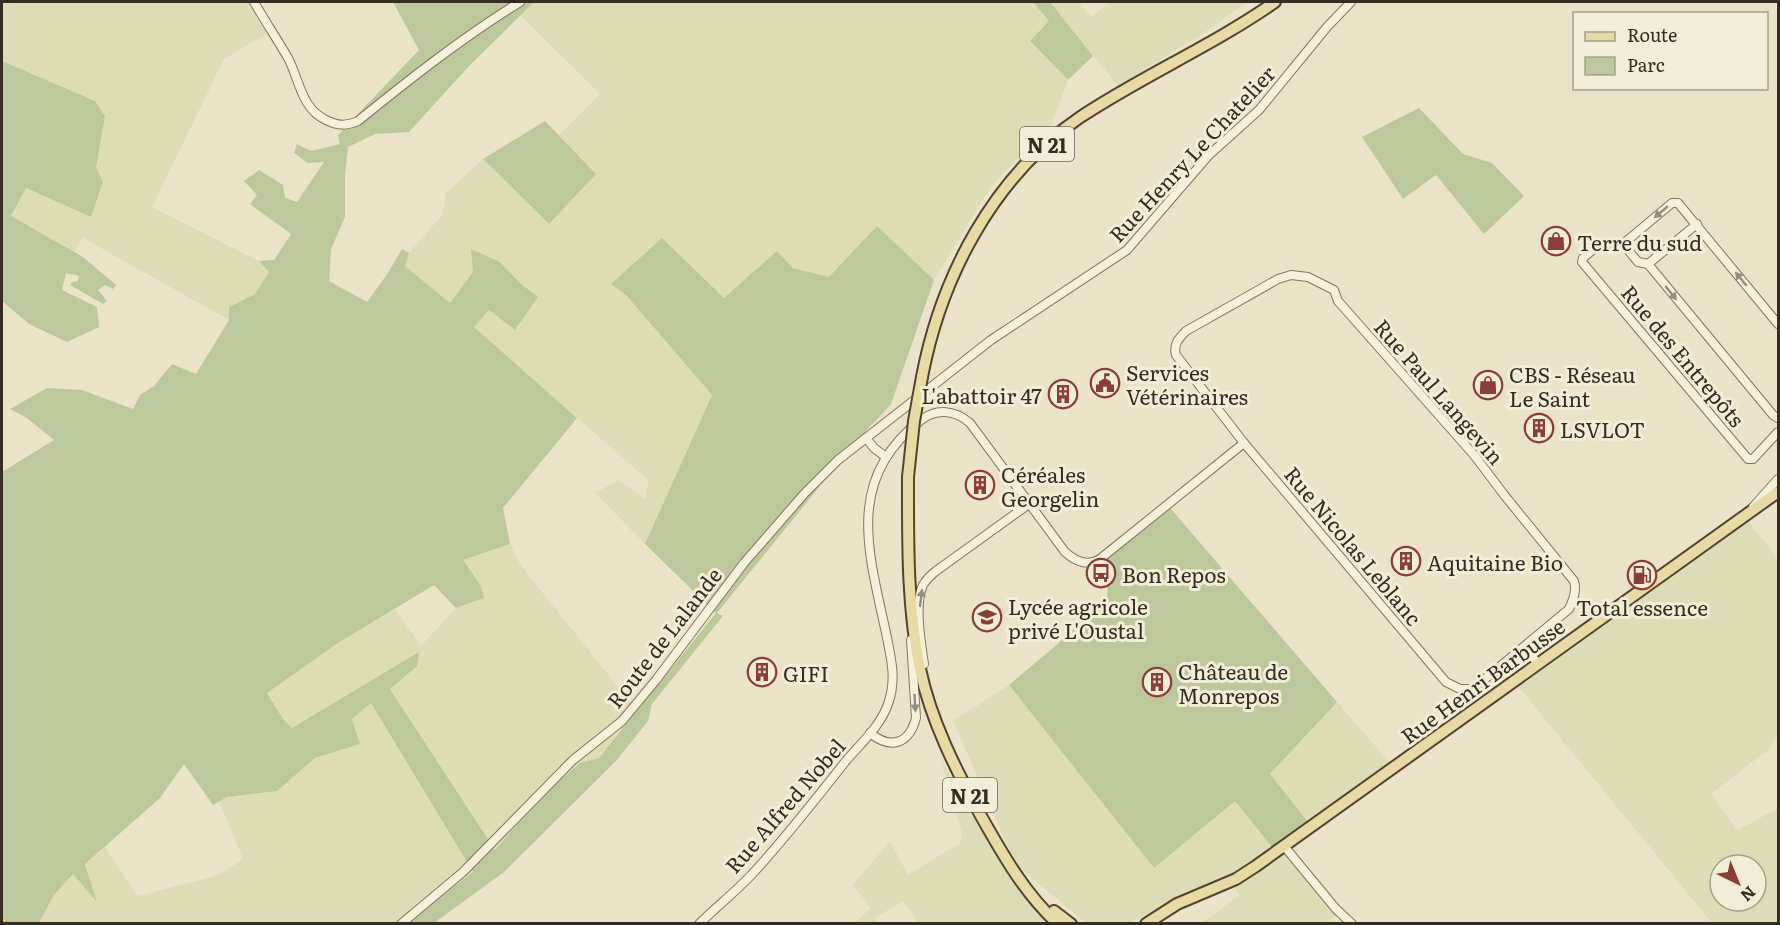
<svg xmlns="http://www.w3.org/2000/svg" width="1780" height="925" font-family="Literata,serif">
<rect width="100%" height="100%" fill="#eae3c7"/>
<!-- farmland -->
<g fill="#dedcb6" fill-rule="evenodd">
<path d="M 2,2 L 10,4 L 12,2 L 254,2 L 271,31 L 224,59 L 152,207 L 259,261 L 269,272 L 255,294 L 229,307 L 229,320 L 83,238 L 74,252 L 11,217 L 25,188 L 91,217 L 96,168 L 105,116 L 95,101 L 2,61 Z"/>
<path d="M 534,2 L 1033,2 L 1049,21 L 1030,42 L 1068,80 L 1048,134 L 1025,150 L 990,188 L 934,280 L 877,227 L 829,277 L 793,268 L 777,252 L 724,298 L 612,284 L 626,295 L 712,395 L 645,544 L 595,493 L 618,480 L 645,499 L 649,481 L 474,327 L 489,310 L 515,330 L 538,297 L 472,249 L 473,272 L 450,304 L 404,266 L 409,253 L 443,214 L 446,193 L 483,159 L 549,224 L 596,174 L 559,135 L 600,94 L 520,15 Z"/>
<path d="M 1050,2 L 1078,2 L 1091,17 L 1111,2 L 1248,2 L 1199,36 L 1118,86 Z"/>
<path d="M 1747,520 L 1778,559 L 1778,734 L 1768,750 L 1711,794 L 1738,830 L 1778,808 L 1778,923 L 1712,923 L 1517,685 ZM 1720,865 L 1756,865 L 1756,901 L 1720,901 Z"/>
<path d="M 510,544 L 521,566 L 638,712 L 599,758 L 580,763 L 540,798 L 495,851 L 390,688 L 417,666 L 291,728 L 283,719 L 267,693 L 338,643 L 395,609 L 421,646 L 456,608 L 484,598 L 481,586 L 462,560 Z"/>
<path d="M 1009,685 L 1154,868 L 1235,801 L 1272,847 L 1236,873 L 1178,899 L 1129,923 L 1086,923 L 1016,865 L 953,721 Z"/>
<path d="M 1337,702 L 1390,763 L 1308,822 L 1269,774 Z"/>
<path d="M 371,703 L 473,872 L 407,923 L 39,924 L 54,895 L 73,874 L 96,900 L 85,864 L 105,847 L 138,896 L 219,875 L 243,859 L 219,801 L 227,797 L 277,791 L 315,758 L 360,744 L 352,719 Z"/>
<path d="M 941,760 L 1014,885 L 1050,923 L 919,923 L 903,901 L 875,918 L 878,923 L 855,923 L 871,908 L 853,885 L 890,841 L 908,875 L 960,843 L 962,833 Z"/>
<path d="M 1284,849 L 1336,911 L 1336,915 L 1326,923 L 1200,924 L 1240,895 L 1233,887 Z"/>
</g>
<!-- green -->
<g fill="#bdc79c">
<path d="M 393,2 L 534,2 L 469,66 L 409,132 L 375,134 L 348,147 L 345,175 L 345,217 L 331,249 L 329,281 L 367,302 L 388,273 L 402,249 L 409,253 L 405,266 L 450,303 L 473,272 L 471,249 L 500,262 L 521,284 L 538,297 L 515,330 L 489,310 L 474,327 L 577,418 L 503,508 L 510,544 L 463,560 L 481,586 L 484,598 L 456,608 L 434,585 L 338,643 L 267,693 L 283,719 L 292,728 L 419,652 L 417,666 L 390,689 L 495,850 L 540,798 L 580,763 L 599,758 L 716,613 L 645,544 L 712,395 L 626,295 L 611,284 L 662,238 L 724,298 L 777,251 L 793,268 L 829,277 L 877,226 L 934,280 L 891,404 L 854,444 L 717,613 L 723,616 L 652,704 L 648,721 L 616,761 L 504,872 L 434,923 L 407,923 L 473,872 L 371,703 L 352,719 L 360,744 L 315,758 L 277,791 L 227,797 L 213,805 L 184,764 L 160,798 L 85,864 L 97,902 L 73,874 L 54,895 L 39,923 L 2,924 L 2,472 L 54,440 L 27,418 L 10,409 L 47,388 L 82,390 L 133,409 L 140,395 L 154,386 L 172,364 L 196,374 L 229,320 L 229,307 L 255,294 L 269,272 L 259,261 L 274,260 L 291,234 L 250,204 L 257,195 L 244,181 L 259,170 L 283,185 L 285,198 L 297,202 L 324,162 L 308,163 L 294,153 L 297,144 L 311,151 L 340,144 L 338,135 L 419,50 Z"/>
<path d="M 1033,2 L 1050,2 L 1093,56 L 1068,80 L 1030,41 L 1049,21 Z"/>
<path d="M 2,61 L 95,101 L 105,116 L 96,168 L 103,182 L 91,217 L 26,188 L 11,216 L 83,257 L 116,285 L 113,289 L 105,285 L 98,290 L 107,301 L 103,304 L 70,285 L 72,282 L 78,281 L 79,276 L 66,273 L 62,290 L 97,307 L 99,327 L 67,342 L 29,324 L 2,301 Z"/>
<path d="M 1419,108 L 1463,154 L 1492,163 L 1524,196 L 1484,234 L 1436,175 L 1403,199 L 1362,137 Z"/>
<path d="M 545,121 L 596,174 L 549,224 L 483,159 Z"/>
<path d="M 1165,502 L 1337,702 L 1270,774 L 1308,822 L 1272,847 L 1235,801 L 1154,868 L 1009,685 L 1053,648 L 1107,598 L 1109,562 L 1094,557 Z"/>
</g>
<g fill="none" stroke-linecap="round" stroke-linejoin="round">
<!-- minor casing -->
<g stroke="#83765f" stroke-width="10">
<g id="minor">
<path d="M 254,2 C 265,21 277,39 288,58 C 300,81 301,108 326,120 C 338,126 346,126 358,121 C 411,78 462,38 520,2"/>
<path d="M 1697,224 L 1648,264 L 1773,415 L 1778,418"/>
<path d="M 1623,244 L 1601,243 L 1583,258 L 1582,262 L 1748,459 L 1753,459 L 1778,432"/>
<path d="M 1623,244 L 1672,203 L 1678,203 L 1778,324"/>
<path d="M 1623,244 L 1638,262 L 1648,264"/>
<path d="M 1291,275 L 1308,277 L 1334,290 L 1338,301 L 1474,455 L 1505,496 L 1574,581 C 1577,591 1573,600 1569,609 L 1473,689 L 1460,689 L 1446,682 L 1244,443 L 1176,355 C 1173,344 1179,338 1186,331 L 1278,279 Z"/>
<path d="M 866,438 L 874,448 L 886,457"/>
<path d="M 1753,507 L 1778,479"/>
<path d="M 1525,647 L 1538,664"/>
<path d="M 924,664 C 921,644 914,604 923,585 C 926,580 931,575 936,571 L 1029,504"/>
<path d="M 870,733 C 891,750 909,744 916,718 L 911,640"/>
<path d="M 1284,846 L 1336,909 L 1352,924"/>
<path d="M 401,924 L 463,872 L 573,760 L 622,721 L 656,680 L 744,563 L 804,494 L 838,460 L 991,340 L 1127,250 L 1209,155 L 1259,110 L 1327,27 L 1351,2"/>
<path d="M 699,924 C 717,906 738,890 755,871 C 787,836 816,799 845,762 C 860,744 880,727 888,704 C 897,679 891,658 886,633 C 869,553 844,479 921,420 C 937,408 955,410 970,423 L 1065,552 C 1075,561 1088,567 1100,559 L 1244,443"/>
</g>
</g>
<!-- major casing -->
<g stroke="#524432" stroke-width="14">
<g id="major">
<path d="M 922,377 C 941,277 993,177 1079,118 C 1142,76 1212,46 1275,2"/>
<path d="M 908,477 C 908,541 907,606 920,669 C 931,721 956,770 981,816 C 1003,855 1025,894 1058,924"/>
<path d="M 1054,911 L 1071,924"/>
<path d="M 1146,924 L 1177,904 L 1236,879 L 1256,866 L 1778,492"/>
</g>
</g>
<!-- minor -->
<use href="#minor" stroke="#f5f0da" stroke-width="8"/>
<!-- major -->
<use href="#major" stroke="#e8daa4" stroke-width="10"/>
<!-- major-bridge casing -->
<g stroke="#524432" stroke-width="14" stroke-linecap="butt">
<path id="major-bridge" d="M 908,477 L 914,421 L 922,377"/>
</g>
<!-- major-bridge -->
<use href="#major-bridge" stroke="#e8daa4" stroke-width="10"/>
</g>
<!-- one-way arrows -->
<defs><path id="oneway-solid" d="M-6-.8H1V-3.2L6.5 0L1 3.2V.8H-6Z" transform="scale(1.5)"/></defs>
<g fill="#958e7e">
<use href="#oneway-solid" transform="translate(1661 212) rotate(140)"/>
<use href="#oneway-solid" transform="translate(1741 279) rotate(-129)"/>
<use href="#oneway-solid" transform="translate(1671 293) rotate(51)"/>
<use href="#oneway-solid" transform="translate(921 598) rotate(-83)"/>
<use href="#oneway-solid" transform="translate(915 703) rotate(87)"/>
</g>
<!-- icons -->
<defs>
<g id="shop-ring" transform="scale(1.5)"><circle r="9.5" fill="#f2edd6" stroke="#8c3d35" stroke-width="1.5"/><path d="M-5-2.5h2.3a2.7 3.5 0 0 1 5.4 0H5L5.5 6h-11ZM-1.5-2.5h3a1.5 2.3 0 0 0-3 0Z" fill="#8c3d35"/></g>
<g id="civic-ring" transform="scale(1.5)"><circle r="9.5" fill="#f2edd6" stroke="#8c3d35" stroke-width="1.5"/><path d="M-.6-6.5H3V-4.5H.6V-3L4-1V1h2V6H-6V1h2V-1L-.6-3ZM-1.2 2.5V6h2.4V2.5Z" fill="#8c3d35"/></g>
<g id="building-ring" transform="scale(1.5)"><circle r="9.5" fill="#f2edd6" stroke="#8c3d35" stroke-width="1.5"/><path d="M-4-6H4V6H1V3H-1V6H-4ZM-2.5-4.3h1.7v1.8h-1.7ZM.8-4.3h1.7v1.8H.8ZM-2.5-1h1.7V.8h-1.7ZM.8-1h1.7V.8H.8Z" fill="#8c3d35"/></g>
<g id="bus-ring" transform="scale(1.5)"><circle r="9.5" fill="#f2edd6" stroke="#8c3d35" stroke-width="1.5"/><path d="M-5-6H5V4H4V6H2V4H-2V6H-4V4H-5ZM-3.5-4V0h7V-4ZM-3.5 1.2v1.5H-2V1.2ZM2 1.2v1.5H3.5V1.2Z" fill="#8c3d35"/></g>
<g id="fuel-ring" transform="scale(1.5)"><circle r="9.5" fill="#f2edd6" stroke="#8c3d35" stroke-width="1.5"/><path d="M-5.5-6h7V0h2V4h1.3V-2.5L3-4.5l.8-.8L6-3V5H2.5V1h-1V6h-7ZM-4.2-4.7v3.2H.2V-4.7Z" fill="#8c3d35"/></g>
<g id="school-ring" transform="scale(1.5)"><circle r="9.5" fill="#f2edd6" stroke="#8c3d35" stroke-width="1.5"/><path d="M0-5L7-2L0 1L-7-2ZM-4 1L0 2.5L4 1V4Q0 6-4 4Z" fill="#8c3d35"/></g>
</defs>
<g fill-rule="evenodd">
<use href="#shop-ring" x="1556" y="241"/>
<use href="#civic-ring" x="1105" y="383"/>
<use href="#shop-ring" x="1488" y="385"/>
<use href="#building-ring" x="1063" y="394"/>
<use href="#building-ring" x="1539" y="428"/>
<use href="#building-ring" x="980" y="485"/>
<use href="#building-ring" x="1406" y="561"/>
<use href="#bus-ring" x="1101" y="573"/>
<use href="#fuel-ring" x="1642" y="575"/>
<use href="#school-ring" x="987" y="617"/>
<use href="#building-ring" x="762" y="672"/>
<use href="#building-ring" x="1157" y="682"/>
</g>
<g text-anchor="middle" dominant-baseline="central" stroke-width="6" stroke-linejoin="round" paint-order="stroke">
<!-- shield labels -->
<g fill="#f2edd6" stroke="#6e6757" stroke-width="1.5">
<rect x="1020" y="127" width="54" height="34" rx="4.5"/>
<rect x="943" y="778" width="54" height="34" rx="4.5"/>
</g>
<g font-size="20" font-weight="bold" fill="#352d21">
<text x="1047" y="144">N 21</text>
<text x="970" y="795">N 21</text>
</g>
<!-- street labels -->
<g font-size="21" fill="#352d21" stroke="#f2edd6">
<text transform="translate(1191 153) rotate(-47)">Rue Henry Le Chatelier</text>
<text transform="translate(1684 355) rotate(50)">Rue des Entrepôts</text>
<text transform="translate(1440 391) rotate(49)">Rue Paul Langevin</text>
<text transform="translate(1354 545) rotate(50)">Rue Nicolas Leblanc</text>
<text transform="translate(663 637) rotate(-52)">Route de Lalande</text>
<text transform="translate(1482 680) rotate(-36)">Rue Henri Barbusse</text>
<text transform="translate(784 805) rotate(-49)">Rue Alfred Nobel</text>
</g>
<!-- poi labels -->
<g font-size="21" fill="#352d21" stroke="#f2edd6" text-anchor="start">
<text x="1577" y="241">Terre du sud</text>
<text x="1126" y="371">Services<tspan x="1126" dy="24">Vétérinaires</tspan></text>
<text x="1509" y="373">CBS - Réseau<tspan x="1509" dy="24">Le Saint</tspan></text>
<text x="1042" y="394" text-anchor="end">L'abattoir 47</text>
<text x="1560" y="428">LSVLOT</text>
<text x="1001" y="473">Céréales<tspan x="1001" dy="24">Georgelin</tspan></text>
<text x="1427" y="561">Aquitaine Bio</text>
<text x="1122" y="573">Bon Repos</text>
<text x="1008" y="605">Lycée agricole<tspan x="1008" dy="24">privé L'Oustal</tspan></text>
<text x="1642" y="606" text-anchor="middle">Total essence</text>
<text x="1178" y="670">Château de<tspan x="1178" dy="24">Monrepos</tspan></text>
<text x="783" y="672">GIFI</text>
</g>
</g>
<!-- border -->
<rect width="1780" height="925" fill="none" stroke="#352d21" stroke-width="6"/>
<!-- legend -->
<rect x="1573" y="12" width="195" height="78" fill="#f2edd6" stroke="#a6a08e" stroke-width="1.5"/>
<rect x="1585" y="32" width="30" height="9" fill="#e8daa4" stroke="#a6a08e" stroke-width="1.5"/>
<text x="1627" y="42" font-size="18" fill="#352d21">Route</text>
<rect x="1585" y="57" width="30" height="18" fill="#bdc79c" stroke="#a6a08e" stroke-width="1.5"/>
<text x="1627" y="72" font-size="18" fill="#352d21">Parc</text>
<!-- north arrow -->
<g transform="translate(1738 883) rotate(137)"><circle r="28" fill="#f2edd6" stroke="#a6a08e" stroke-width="1.5"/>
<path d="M0-4.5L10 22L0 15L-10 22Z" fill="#8c3d35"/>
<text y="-9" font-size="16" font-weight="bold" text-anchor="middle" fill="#352d21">N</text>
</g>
</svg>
